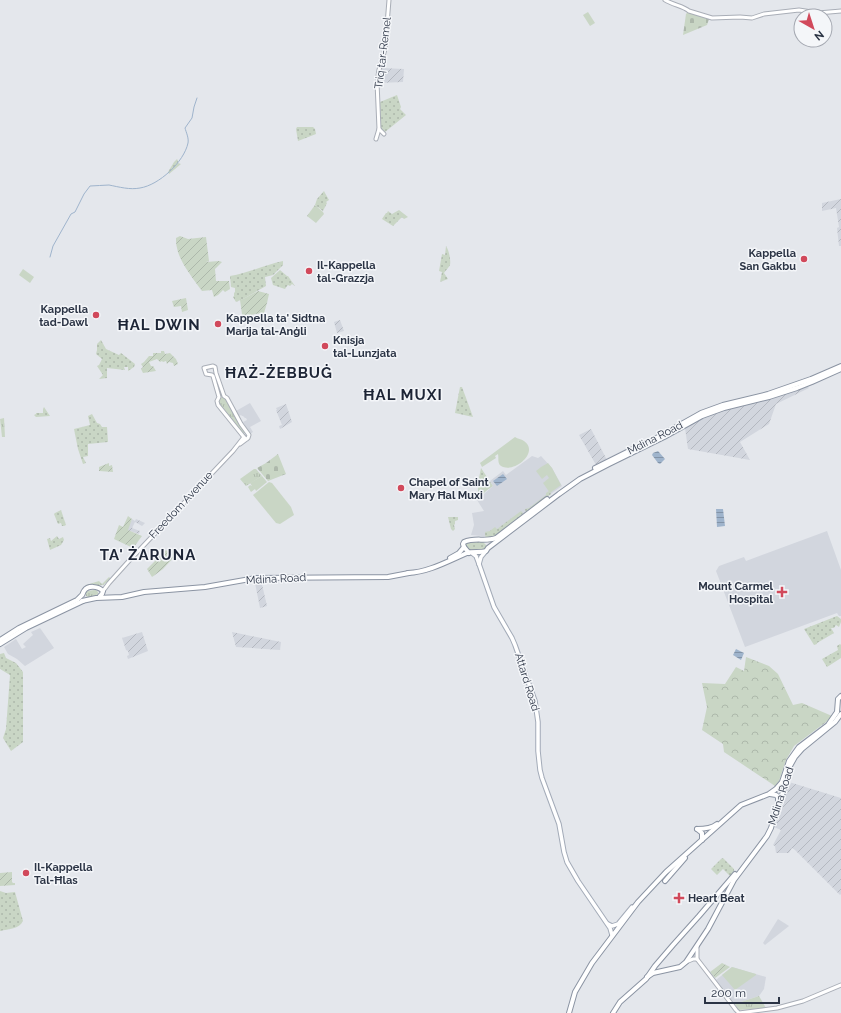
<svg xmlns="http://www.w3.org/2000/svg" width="841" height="1013" font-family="Raleway,sans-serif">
<defs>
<pattern id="industrial-furrows" width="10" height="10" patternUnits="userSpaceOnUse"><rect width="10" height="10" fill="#d2d6de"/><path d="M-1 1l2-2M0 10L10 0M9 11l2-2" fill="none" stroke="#b4b8c0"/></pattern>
<pattern id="grass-dots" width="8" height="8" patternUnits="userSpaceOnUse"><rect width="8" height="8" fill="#c9d6c5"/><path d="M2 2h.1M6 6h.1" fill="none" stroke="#adb8ab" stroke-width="1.8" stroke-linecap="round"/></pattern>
<pattern id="forest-crowns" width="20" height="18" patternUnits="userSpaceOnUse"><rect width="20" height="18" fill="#c9d6c5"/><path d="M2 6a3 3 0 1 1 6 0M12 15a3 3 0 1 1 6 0" fill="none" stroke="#adb8ab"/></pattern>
<pattern id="cemetery-stones" width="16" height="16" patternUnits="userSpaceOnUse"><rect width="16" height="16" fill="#c9d6c5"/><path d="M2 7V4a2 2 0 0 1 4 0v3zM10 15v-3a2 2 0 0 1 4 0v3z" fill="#adb8ab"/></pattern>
<pattern id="park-tufts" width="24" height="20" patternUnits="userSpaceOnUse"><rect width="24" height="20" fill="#c9d6c5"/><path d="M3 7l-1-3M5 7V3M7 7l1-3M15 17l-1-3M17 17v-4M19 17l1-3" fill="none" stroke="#adb8ab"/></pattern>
<pattern id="garden-furrows" width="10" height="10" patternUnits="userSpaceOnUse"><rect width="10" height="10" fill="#c9d6c5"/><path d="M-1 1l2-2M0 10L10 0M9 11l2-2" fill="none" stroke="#adb8ab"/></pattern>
<pattern id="water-rules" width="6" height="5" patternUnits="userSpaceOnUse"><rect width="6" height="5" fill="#9fb4cc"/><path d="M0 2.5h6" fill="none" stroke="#8293a7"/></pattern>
</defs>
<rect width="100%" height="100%" fill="#e4e7ec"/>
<!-- built -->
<g fill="#d2d6de">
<path d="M 250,403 L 261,421 L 250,427 L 253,432 L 250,434 L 243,422 L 247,420 L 246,418 L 245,418 L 243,416 L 242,416 L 241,415 L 239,416 L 236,411 Z"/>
<path d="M 532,456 L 538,458 L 541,456 L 552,468 L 562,486 L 522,515 L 517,520 L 493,537 L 471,535 L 474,525 L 472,513 L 484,511 L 477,500 L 493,486 L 490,481 L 503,471 L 506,475 Z"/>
<path d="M 827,531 L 841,570 L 841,616 L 839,616 L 837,613 L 745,647 L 716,571 L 719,566 L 744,557 L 746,561 Z"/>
<path d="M 40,628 L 54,648 L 25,666 L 17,659 L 8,654 L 4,647 L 16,639 L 22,649 L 26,647 L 23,644 L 33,635 L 31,632 Z"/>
<path d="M 778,919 L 789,926 L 765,945 L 763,943 Z"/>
<path d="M 732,967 L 766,977 L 764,989 L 759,996 L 735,1004 L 734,1003 L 716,980 Z"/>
</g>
<!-- industrial -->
<g fill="url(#industrial-furrows)">
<path d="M 382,68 L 404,69 L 403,82 L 379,83 Z"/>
<path d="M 841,199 L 841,246 L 839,246 L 837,228 L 839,227 L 836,208 L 822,211 L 822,203 Z"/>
<path d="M 340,320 L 344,331 L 337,333 L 334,322 Z"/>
<path d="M 807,386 L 809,388 L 776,404 L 769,424 L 740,442 L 750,460 L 688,449 L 685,428 L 697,421 L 720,411 L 748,404 Z"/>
<path d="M 286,404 L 292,422 L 280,429 L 279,426 L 282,425 L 276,410 L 277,410 L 276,408 Z"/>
<path d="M 591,429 L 607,460 L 596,465 L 579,435 Z"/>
<path d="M 132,519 L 135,521 L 136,519 L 145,523 L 142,526 L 135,522 L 132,528 L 140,531 L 139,534 L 127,530 Z"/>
<path d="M 261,580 L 267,606 L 260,608 L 255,583 L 255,581 Z"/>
<path d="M 142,632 L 148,651 L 128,659 L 127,656 L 129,655 L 128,651 L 126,650 L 122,638 Z"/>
<path d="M 232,632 L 281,642 L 280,650 L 236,647 Z"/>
<path d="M 789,782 L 841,798 L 841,894 L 840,895 L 795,850 L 792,848 L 789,853 L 776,853 L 775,846 L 773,845 L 781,830 L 774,827 Z"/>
</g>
<!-- grass -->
<g fill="url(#grass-dots)">
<path d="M 397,95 L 401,107 L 400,109 L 406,115 L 385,132 L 381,130 L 380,102 Z"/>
<path d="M 297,127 L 313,127 L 315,129 L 316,134 L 298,141 L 296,129 Z"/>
<path d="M 177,159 L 178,161 L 178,163 L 181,164 L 169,174 L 168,172 L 174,162 Z"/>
<path d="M 324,191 L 325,193 L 329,200 L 326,202 L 327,203 L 323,211 L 315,205 L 317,199 Z"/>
<path d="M 399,210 L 408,217 L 404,219 L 402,217 L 393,226 L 382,219 L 386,213 L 387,213 L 388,211 L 392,214 Z"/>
<path d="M 446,246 C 449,250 451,261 450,265 C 449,267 446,270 444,273 L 448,279 L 440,282 L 442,272 L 439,271 L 442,254 L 445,255 Z"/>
<path d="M 283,261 L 283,265 L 273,275 L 265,277 L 266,286 L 245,298 L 236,302 L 233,297 L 234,296 L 234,293 L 235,292 L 235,288 L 231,287 L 230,276 C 248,273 265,265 283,261 Z"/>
<path d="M 280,270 L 287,276 L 288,276 L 295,286 L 292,284 L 290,286 L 288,285 L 287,286 L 285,289 L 273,285 L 271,278 Z"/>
<path d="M 101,340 L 106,349 L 119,355 L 121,353 L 135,364 L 134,367 L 128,371 L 128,367 L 124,367 L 125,370 L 107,368 L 107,378 L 99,379 L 103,375 L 97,366 L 99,365 L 102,359 L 96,354 L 97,350 L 97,344 Z"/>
<path d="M 460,387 L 462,387 L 473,417 L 455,413 Z"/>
<path d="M 44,407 L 50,416 L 36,417 L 34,415 L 36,414 L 36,413 L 43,413 L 43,409 Z"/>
<path d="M 92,414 L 97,423 L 100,424 L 102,427 L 107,427 L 108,442 L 88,444 L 88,456 L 83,457 L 86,463 L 83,464 L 78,449 L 74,429 L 90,425 L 88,416 Z"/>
<path d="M 481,468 L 493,486 L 486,491 L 477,500 L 478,496 L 478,483 Z"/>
<path d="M 549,491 L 551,494 L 528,511 L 526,512 L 525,510 L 525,509 L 529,508 L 546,495 L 546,493 Z"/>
<path d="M 61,510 L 66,525 L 64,526 L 62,526 L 61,523 L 58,524 L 54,514 L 55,513 Z"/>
<path d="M 521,511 L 523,513 C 519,520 503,532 496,536 C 493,537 490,537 486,537 L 485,536 L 485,532 L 490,531 L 495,527 L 497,529 Z"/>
<path d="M 448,517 L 458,517 L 458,520 L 455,521 L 455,524 L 454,525 L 455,529 L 453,531 L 451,529 Z"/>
<path d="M 57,536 L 59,539 L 63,537 L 64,540 L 61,545 L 50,550 L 47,539 L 50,538 L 51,541 Z"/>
<path d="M 470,541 L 482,541 L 486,545 L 486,547 C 482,552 475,551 469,550 L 465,545 Z"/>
<path d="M 837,616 L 841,619 L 841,622 L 839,627 L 836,625 L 834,628 L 831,628 L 834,633 L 817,643 L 817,644 L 814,645 L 804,629 Z"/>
<path d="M 840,644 L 841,645 L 841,658 L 827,667 L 822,659 L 838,650 L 837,646 Z"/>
<path d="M 4,653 L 6,658 L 16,663 L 23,672 L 23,742 L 11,751 L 3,738 L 6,729 L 10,675 L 0,669 L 0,654 Z"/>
<path d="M 723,858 L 734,869 L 734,871 L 730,876 L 723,869 L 717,875 L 711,869 L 721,859 Z"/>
<path d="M 0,891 L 6,893 L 15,892 L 23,921 C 19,929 9,929 0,931 Z"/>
</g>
<!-- forest -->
<path fill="url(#forest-crowns)" d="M 746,657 L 769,666 L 778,674 L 793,705 L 802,703 L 832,716 L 826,722 L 794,746 L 786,760 L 779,781 L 775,786 L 724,752 L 723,744 L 702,730 L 707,707 L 702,683 L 725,684 L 736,667 L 744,671 Z"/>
<!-- cemetery -->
<g fill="url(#cemetery-stones)">
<path d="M 688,12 L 709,19 L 707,25 L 683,35 L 686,14 Z"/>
<path d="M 278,454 L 286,474 L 268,481 L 257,468 L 266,463 Z"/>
</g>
<!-- park -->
<g fill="url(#park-tufts)">
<path d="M 315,205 L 323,212 L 324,214 L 316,223 L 307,216 Z"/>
<path d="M 221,397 L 226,398 L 245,432 L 244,434 L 219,403 L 218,401 Z"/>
<path d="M 4,418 L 5,437 L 2,437 L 0,419 Z"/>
<path d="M 254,469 L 256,469 L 262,476 L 246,486 L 240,479 Z"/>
<path d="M 109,577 L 111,579 L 103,585 L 85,587 L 86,585 L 99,581 L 102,584 Z"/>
<path d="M 94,590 L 96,590 L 98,592 L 98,594 C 95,596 90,598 86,596 L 86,592 L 88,591 Z"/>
<path d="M 759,996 L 766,1008 L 738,1010 L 735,1004 Z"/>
</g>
<!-- garden -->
<g fill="url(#garden-furrows)">
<path d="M 180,236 L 188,239 L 206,237 L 209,261 L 206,262 L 219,261 L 222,262 L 215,269 L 216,281 L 229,281 L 230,289 L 225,292 L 223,290 L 218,295 L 214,297 L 212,290 L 202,291 C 194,280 179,261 177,248 C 176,245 176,241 176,238 Z"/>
<path d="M 258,291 L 269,294 L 267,303 L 264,313 L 255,314 L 244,317 L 242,314 L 240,300 L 245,298 Z"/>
<path d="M 186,298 L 188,310 L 182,312 L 181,306 L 174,307 L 172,301 Z"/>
<path d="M 161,351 L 164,351 L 165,354 L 170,353 L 176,359 L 178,364 L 174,366 L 173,363 L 169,362 L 167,364 L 166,361 L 163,362 L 162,361 L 160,362 L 157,359 L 149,362 L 151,366 L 153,366 L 156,371 L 143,373 L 141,369 L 143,367 L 141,364 L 144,362 L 149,356 L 153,356 L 153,353 L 161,353 Z"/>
<path d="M 109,463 L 109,466 L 112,465 L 113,472 L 99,471 L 99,467 Z"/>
<path d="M 128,516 L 132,519 L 128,530 L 142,536 L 133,548 L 114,539 L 119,525 L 123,527 Z"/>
<path d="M 170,548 L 176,552 L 175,554 L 176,555 L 163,569 L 152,577 L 147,569 L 166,550 L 167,551 Z"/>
<path d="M 12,872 L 12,882 L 13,883 L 15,883 L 15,885 L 0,886 L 0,873 Z"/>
<path d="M 722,963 L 730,967 L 715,978 L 710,972 Z"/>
</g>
<!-- pitch -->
<g fill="#c9d6c5">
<path d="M 588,12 L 595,23 L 590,26 L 583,15 Z"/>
<path d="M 23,269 L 34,277 L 30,283 L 19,275 Z"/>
<path d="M 515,437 C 518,439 521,439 524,441 C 540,452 514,474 501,466 C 497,463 499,458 498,454 L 495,456 L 496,458 L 482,467 L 480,463 Z"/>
<path d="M 548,463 L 552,468 L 561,485 L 550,493 L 543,483 L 549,478 L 547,475 L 542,479 L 536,471 L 541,467 Z"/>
<path d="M 262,476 L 267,482 L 256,491 L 255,489 L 251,492 L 248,487 L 250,485 L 252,486 L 250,483 Z"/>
<path d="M 269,482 L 272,483 L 291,507 L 294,515 L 280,524 L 276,523 L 253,495 Z"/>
<path d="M 732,967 L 756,974 L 756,975 L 735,990 L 722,975 Z"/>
</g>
<!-- water -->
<g fill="url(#water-rules)">
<path d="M 658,451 L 665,459 L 660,464 L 658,463 L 652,455 L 653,453 Z"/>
<path d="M 503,474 L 507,479 L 497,486 L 493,481 Z"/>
<path d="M 716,509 L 723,509 L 725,526 L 717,527 Z"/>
<path d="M 736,649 L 744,653 L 741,660 L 733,655 Z"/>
</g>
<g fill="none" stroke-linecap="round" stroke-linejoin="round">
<!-- stream -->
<path stroke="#9fb4cc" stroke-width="1" d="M 50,257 L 53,246 L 71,214 L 75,212 L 84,194 L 90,186 C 96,186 103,185 109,185 C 119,187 130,190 140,188 C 159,185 184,162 188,143 C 189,138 186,132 185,128 L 192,118 L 194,107 L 197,98"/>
<!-- secondary casing -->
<g stroke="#a9aeb7" stroke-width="5">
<g id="secondary">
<path d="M 665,0 C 673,5 683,6 689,11 L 712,18 L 740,17 L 752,18 L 764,14 L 799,10 L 818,13 L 841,11"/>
<path d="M 379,129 L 384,134"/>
<path d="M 376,139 L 379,129 L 377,82 L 379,70 L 385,49 L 389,0"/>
<path d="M 240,444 L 248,438 L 249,435 L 241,424 L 227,398 L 224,396 L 216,373 L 215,367 L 213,366 L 204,368 L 206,374 L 212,375 L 213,376 L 219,397 L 217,401 L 218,405 L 243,436 L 244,438 L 247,439"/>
<path d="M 103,591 L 109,583 L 127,563 L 233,451 L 244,437"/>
<path d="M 697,946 L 697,959 L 727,998 L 736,1010 L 739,1013 L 777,1008 L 803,1001 L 841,985"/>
<path d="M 686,962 L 693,959 L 697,959"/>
</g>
</g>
<!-- primary casing -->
<g stroke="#a3abb8" stroke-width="5.5">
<g id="primary">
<path d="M 472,553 L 476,556 L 479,564 L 494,607 L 512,638 L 515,645 L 535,701 L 538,722 L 538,751 L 540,770 L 542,778 L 559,824 L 564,852 L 567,862 L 578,881 L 610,928 L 612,935"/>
<path d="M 479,564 L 481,557 L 486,551"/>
<path d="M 608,924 L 612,926 L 618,924 L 632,907"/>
</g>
</g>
<!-- highway casing -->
<g stroke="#8b94a3" stroke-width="6">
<g id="highway">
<path d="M 651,441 L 701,413 L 723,405 L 768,394 L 811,379 L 841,366"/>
<path d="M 595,468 L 637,447"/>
<path d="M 469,553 L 464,547 L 463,544 L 464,542 C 475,537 485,542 496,538 L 547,499"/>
<path d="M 450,558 L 459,553 L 464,547"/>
<path d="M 408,573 C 429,572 448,561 467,553 C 473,551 480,553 486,551 L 488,548 L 559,494 L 580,479 L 609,464 L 664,437 L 702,416 L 724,408 L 769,397 L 797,388 L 812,382 L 841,369"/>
<path d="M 82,601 L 96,598 L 122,597 L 144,592 L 205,587 L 256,578 L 388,577 L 409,573"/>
<path d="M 0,640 L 19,628 L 77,600 C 78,599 82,595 82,595 C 83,594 83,592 84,591 C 88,585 98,586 103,591 L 102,594 L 100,596"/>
<path d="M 0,644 L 26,628 L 83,601"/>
<path d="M 770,794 L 776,795 L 778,797 L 778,803"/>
<path d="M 697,829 C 704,829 712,828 717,824"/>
<path d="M 697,829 L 702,833 L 702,840"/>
<path d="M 665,881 L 685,858"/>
<path d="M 647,977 L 653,973 L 680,967 L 686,962 L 708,929 L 734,880 L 767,836 L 771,828 L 776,811 L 783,792 L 790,766 L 795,757 L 802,749 L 835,722 L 841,714"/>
<path d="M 569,1013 L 575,992 L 592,963 L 638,902 L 666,872 L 741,805 L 769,794 L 776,789 L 782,782 L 789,761 L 799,747 L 828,725 L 837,712 L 838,699 L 841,696"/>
<path d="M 613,1013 L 620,1002 L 646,979 L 655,966 L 673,945 L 699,916 L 735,874"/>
</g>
</g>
<!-- secondary -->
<use href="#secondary" stroke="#fff" stroke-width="3"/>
<!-- primary -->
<use href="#primary" stroke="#fff" stroke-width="3.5"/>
<!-- highway -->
<use href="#highway" stroke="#fff" stroke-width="4"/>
</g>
<!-- markers -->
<g fill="#d1495b" stroke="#f4f6f9" stroke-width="1.5">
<circle cx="804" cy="259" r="4"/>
<circle cx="309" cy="271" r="4"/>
<circle cx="96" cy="315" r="4"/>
<circle cx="218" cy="324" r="4"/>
<circle cx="325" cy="346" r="4"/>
<circle cx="401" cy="488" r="4"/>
<path d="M780 586h4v4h4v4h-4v4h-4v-4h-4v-4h4z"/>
<circle cx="26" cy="873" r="4"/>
<path d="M677 892h4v4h4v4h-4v4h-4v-4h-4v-4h4z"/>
</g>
<g text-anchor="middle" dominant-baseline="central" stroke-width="3" stroke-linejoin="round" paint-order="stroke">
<!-- street labels -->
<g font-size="11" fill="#2b3445" stroke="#f4f6f9">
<text transform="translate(383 53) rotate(-83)">Triq tar-Remel</text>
<text transform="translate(655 438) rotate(-27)">Mdina Road</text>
<text transform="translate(181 505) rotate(-47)">Freedom Avenue</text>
<text transform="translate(276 579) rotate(-3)">Mdina Road</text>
<text transform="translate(527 682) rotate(73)">Attard Road</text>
<text transform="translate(781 796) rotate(-72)">Mdina Road</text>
</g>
<!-- poi labels -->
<g font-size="11" font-weight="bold" fill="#2b3445" stroke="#f4f6f9" text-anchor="start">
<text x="796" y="253" text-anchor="end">Kappella<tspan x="796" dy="13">San Gakbu</tspan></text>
<text x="317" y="265">Il-Kappella<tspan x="317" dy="13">tal-Grazzja</tspan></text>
<text x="88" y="309" text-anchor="end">Kappella<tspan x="88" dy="13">tad-Dawl</tspan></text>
<text x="226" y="318">Kappella ta' Sidtna<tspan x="226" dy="13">Marija tal-Anġli</tspan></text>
<text x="333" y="340">Knisja<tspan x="333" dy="13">tal-Lunzjata</tspan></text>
<text x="409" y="482">Chapel of Saint<tspan x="409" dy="13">Mary Ħal Muxi</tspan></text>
<text x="773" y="586" text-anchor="end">Mount Carmel<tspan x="773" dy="13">Hospital</tspan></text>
<text x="34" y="867">Il-Kappella<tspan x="34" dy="13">Tal-Ħlas</tspan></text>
<text x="688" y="898">Heart Beat</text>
</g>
<!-- district labels -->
<g font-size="15" font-weight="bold" letter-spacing="1" fill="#1d2536" stroke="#f4f6f9">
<text x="159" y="325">ĦAL DWIN</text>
<text x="279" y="373">ĦAŻ-ŻEBBUĠ</text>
<text x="403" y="395">ĦAL MUXI</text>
<text x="148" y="555">TA' ŻARUNA</text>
</g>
</g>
<!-- north arrow -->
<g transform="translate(813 28) rotate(141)"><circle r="19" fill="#f4f6f9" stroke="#a4a8b1"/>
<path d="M0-3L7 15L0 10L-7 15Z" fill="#d1495b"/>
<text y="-6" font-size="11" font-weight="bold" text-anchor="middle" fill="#2b3445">N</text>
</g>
<!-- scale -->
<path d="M705 997v6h74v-6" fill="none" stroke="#2b3445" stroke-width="2"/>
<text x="711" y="997" font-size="12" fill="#2b3445" stroke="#f4f6f9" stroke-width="3" paint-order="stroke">200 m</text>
</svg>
